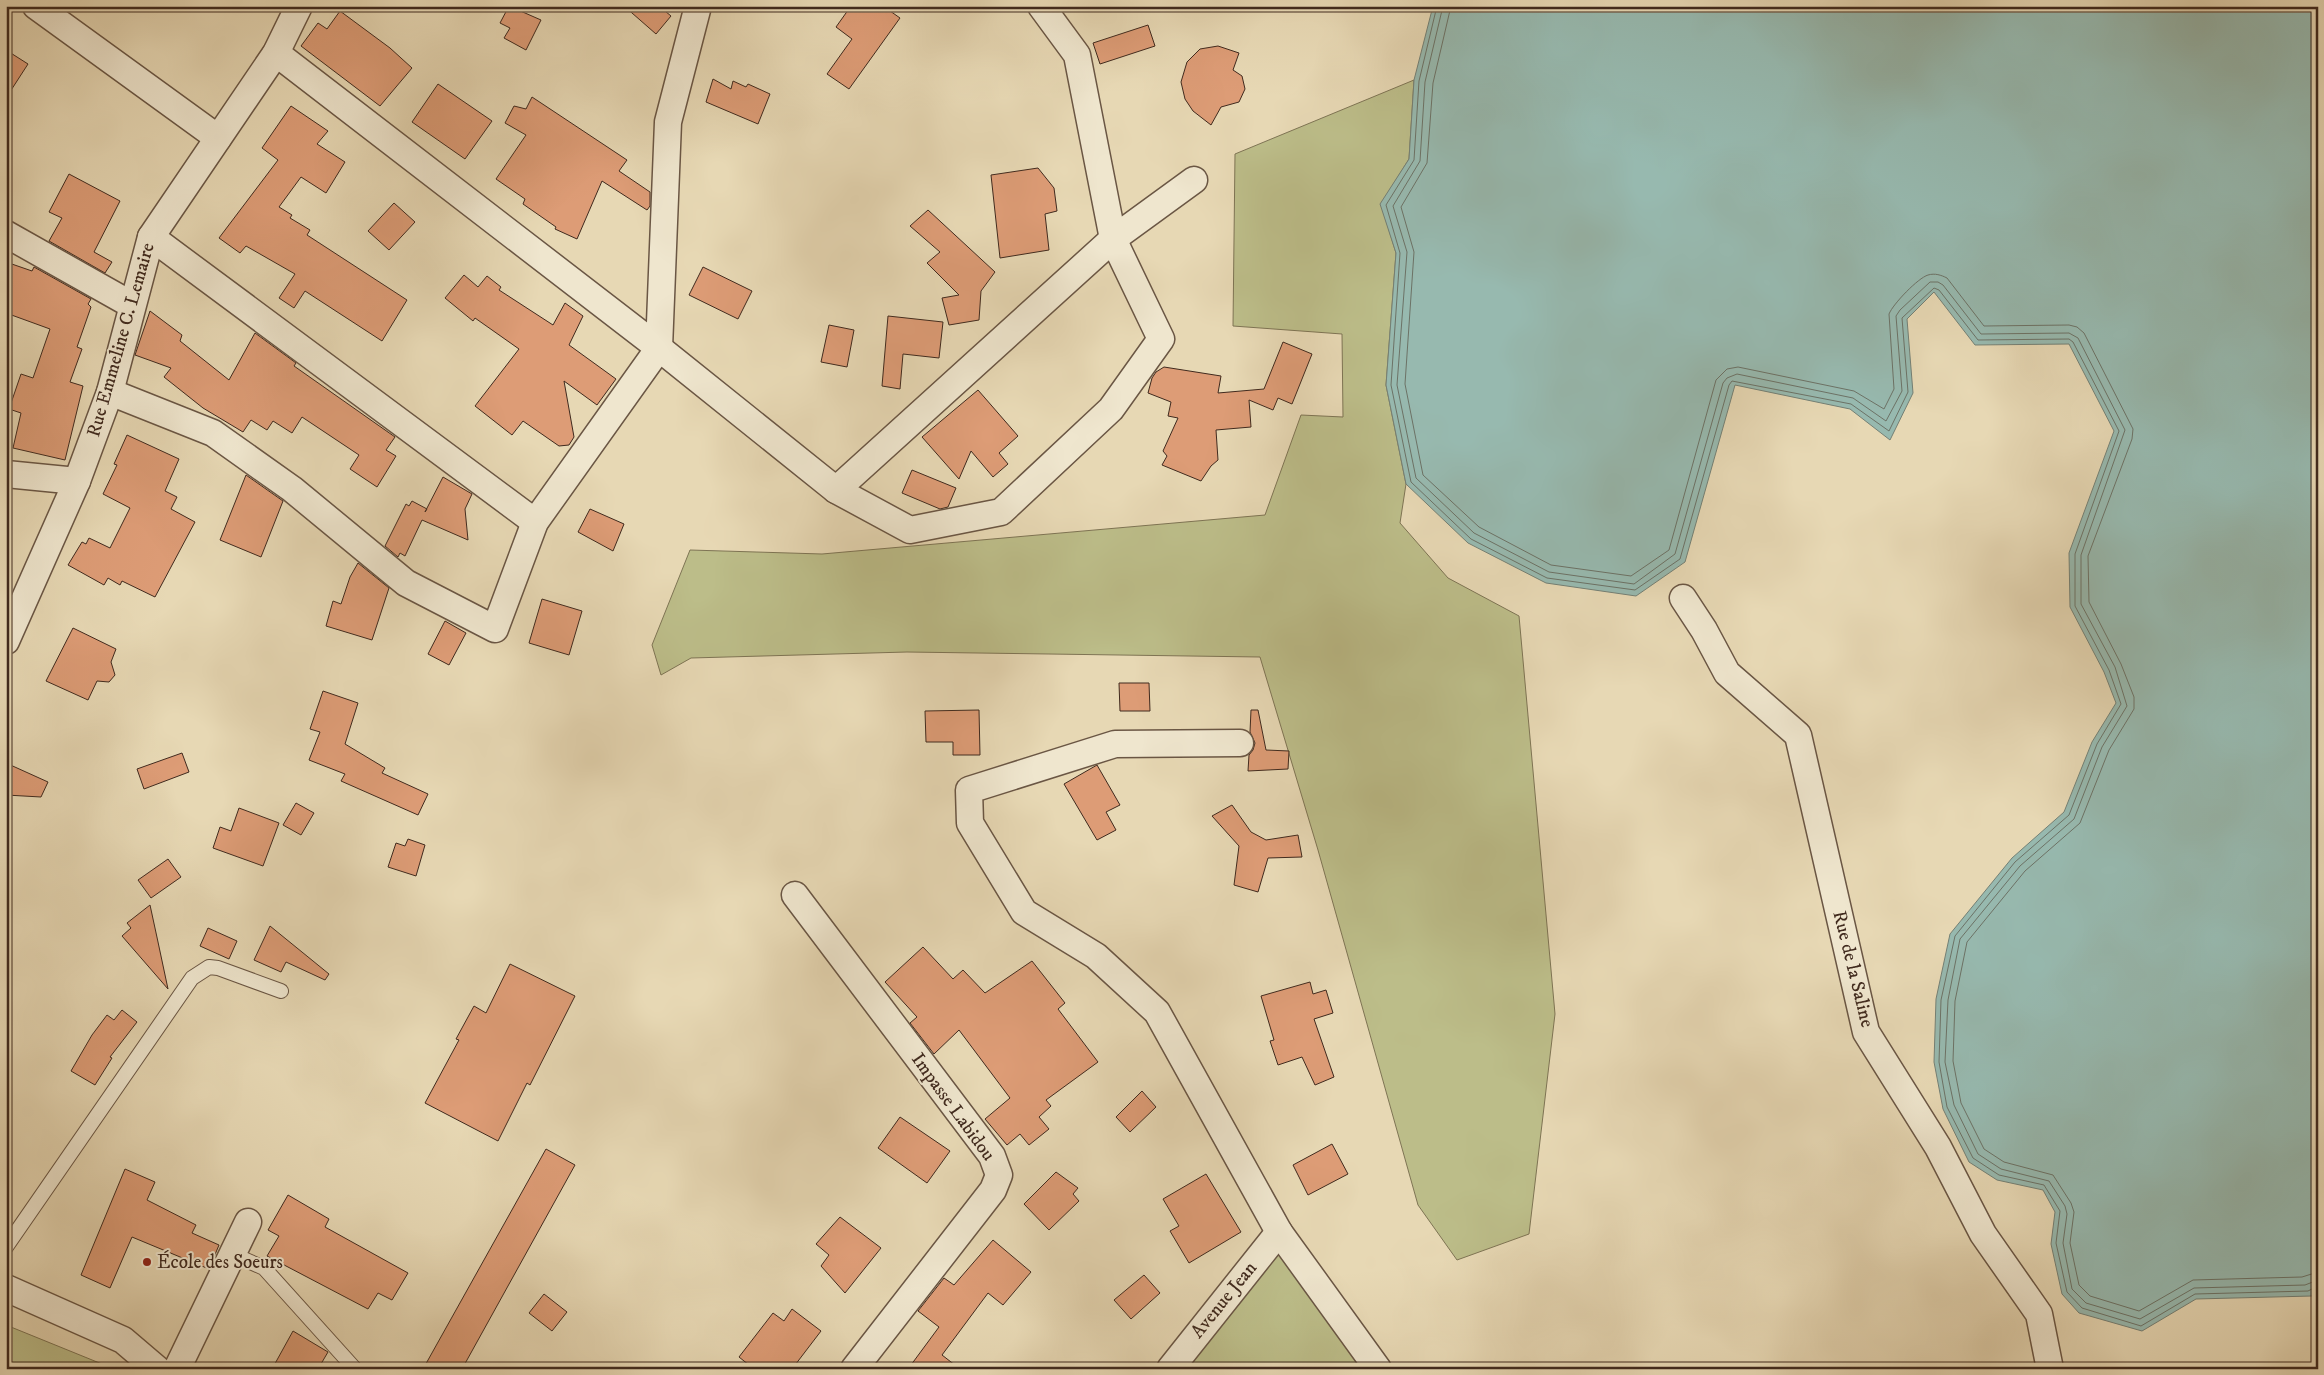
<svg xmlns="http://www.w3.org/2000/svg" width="2324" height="1375" font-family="'IM FELL DW Pica',serif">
<rect width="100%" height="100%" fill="#e7d8b4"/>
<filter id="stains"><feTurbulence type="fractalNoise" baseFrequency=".004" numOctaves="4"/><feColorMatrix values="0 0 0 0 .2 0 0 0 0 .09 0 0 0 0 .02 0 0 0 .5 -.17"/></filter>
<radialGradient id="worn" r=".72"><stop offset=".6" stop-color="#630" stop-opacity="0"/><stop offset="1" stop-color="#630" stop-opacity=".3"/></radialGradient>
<!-- green -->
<g fill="#bcbd89" stroke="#7e7454">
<path d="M 1414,80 L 1409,159 L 1381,204 L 1396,253 L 1386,385 L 1406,484 L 1400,523 L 1448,578 L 1519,616 L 1555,1014 L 1529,1234 L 1457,1260 L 1418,1205 L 1318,850 L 1260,657 L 907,652 L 691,658 L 661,675 L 652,645 L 690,550 L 822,554 L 1265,515 L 1301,415 L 1343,417 L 1342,334 L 1233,326 L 1235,154 Z"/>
<path d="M 1282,1246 L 1368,1369 L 1189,1369 L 1183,1364 Z"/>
<path d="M 6,1325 L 102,1364 L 99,1369 L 6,1369 Z"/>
</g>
<!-- water -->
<path fill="#97b9af" stroke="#748075" d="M 1433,6 L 2318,6 L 2318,1289 L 2312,1296 L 2196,1299 L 2142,1331 L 2079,1313 L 2062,1294 L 2051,1244 L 2055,1212 L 2043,1190 L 1997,1180 L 1969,1162 L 1943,1109 L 1934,1062 L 1936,999 L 1950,934 L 2012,858 L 2064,812 L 2092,742 L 2116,703 L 2104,672 L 2070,607 L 2069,553 L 2114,431 L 2069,344 L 1975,345 L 1934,292 L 1907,319 L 1913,393 L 1890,440 L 1850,409 L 1735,385 L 1685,562 L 1636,596 L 1546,583 L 1468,543 L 1406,484 L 1386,385 L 1396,253 L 1380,204 L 1409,159 L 1414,80 Z"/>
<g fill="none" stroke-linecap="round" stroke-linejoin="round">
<!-- shore -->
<g stroke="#6c7266" stroke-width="1">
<path d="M 1437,6 L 1419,81 L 1414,160 L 1386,205 L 1400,253 L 1391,385 L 1411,482 L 1471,539 L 1547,578 L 1635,590 L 1680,559 L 1729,385 L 1732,381 L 1851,404 L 1889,431 L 1908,392 L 1902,318 L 1934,288 L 1939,290 L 1978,340 L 2069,339 L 2073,342 L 2119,431 L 2075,554 L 2075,606 L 2109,670 L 2121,704 L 2097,744 L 2069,815 L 2015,862 L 1955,936 L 1941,1000 L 1939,1062 L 1947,1107 L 1973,1158 L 1999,1175 L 2044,1185 L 2060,1211 L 2056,1243 L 2067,1292 L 2082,1308 L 2141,1326 L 2195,1294 L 2308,1291 L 2318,1286"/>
<path d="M 1443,6 L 1425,82 L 1420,161 L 1393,206 L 1407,252 L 1397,385 L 1416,478 L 1474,533 L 1549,572 L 1634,584 L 1675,554 L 1723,383 L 1727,378 L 1737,374 L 1853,398 L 1886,421 L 1902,391 L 1896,316 L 1900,310 L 1930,282 L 1938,282 L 1943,285 L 1981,334 L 2069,333 L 2078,338 L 2125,430 L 2081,555 L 2081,604 L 2115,667 L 2127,706 L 2102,747 L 2074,819 L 2020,866 L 1960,939 L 1948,1000 L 1945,1062 L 1954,1105 L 1978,1154 L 2001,1169 L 2049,1181 L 2065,1206 L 2067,1214 L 2063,1243 L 2072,1289 L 2086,1303 L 2140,1319 L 2194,1288 L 2305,1285 L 2318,1280"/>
<path d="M 1451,6 L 1433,83 L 1427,163 L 1401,207 L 1414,252 L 1405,384 L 1423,475 L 1479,527 L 1551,565 L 1631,576 L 1669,550 L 1716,380 L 1727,369 L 1738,367 L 1854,391 L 1884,409 L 1894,389 L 1889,314 C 1893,304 1918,278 1928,275 C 1935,273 1941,275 1947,278 L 1984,326 L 2069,325 L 2077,327 L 2084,333 L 2133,429 L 2132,439 L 2088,556 L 2089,602 L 2121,664 L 2134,697 L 2134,709 L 2109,750 L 2080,823 L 2025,871 L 1967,942 L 1955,1001 L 1953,1061 L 1961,1103 L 1984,1149 L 2004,1162 L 2053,1175 L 2071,1203 L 2074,1212 L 2070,1243 L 2079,1285 L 2090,1296 L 2139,1311 L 2193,1280 L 2302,1277 L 2318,1272"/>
</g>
</g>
<!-- building -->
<g fill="#dd9c76" stroke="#402a1e">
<path d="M 509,6 L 541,20 L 526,50 L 504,38 L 510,28 L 500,23 Z"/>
<path d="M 624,6 L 659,6 L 671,16 L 656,34 Z"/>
<path d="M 851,6 L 883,6 L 900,18 L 849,89 L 827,74 L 852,39 L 836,27 Z"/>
<path d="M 340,11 L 390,48 L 412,68 L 380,106 L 301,46 L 318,23 L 327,29 Z"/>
<path d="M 1148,25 L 1155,46 L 1100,64 L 1093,43 Z"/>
<path d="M 1218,46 L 1239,53 L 1233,70 L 1242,76 L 1245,89 L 1239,102 L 1221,107 L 1211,125 L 1193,111 L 1185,99 L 1181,82 L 1187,62 L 1200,49 Z"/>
<path d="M 6,50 L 28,64 L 6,98 Z"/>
<path d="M 713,79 L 731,89 L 733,81 L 746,87 L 748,84 L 770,94 L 758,124 L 706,102 Z"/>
<path d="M 438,84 L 492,121 L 465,159 L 412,122 Z"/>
<path d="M 532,97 L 627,160 L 619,171 L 650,192 L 650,206 L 647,210 L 602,181 L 577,239 L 555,229 L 556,227 L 523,204 L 525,199 L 496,179 L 526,135 L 505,123 L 514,106 L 526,109 Z"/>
<path d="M 291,106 L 328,131 L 317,144 L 345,162 L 326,193 L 301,177 L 279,207 L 292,215 L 290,218 L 310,230 L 307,235 L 407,300 L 382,341 L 305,291 L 294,308 L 279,298 L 295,274 L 246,246 L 240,253 L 219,238 L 278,160 L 262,148 Z"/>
<path d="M 1038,168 L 1054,188 L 1057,211 L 1045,214 L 1049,250 L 1000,258 L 991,175 Z"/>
<path d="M 69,174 L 120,201 L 94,252 L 112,262 L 105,273 L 49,241 L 62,218 L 49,212 Z"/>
<path d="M 394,203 L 415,222 L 389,250 L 368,231 Z"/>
<path d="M 928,210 L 995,272 L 981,291 L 979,320 L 949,325 L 942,298 L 959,295 L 927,263 L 940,252 L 910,226 Z"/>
<path d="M 6,262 L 32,271 L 34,267 L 91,299 L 88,304 L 91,307 L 77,347 L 82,349 L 70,382 L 83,386 L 65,460 L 13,448 L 21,413 L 9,409 L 21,374 L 33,378 L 50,329 L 6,313 Z"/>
<path d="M 703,267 L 752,291 L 738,319 L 689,295 Z"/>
<path d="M 464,275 L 478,287 L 487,276 L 501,287 L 499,290 L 553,325 L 565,303 L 583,316 L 569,345 L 616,379 L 597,405 L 564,381 L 574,437 L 569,445 L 559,446 L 523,421 L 512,435 L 475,406 L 519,349 L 475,318 L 473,321 L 445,298 Z"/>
<path d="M 150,311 L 182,335 L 180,341 L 229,380 L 255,333 L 296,363 L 294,366 L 395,437 L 386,450 L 396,456 L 377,487 L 350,469 L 359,455 L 302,417 L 292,433 L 273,421 L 267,430 L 251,420 L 243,432 L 203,408 L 164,377 L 171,368 L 135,355 Z"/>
<path d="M 888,316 L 943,322 L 939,358 L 903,354 L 900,389 L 882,386 Z"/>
<path d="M 829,325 L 854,330 L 847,367 L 821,362 Z"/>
<path d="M 1283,342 L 1312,354 L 1292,404 L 1278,398 L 1273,410 L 1249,400 L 1251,427 L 1216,430 L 1218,460 L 1211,466 L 1201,481 L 1162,465 L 1167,456 L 1163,451 L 1178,418 L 1168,416 L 1171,402 L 1148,393 L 1152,378 L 1156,372 L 1164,367 L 1221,376 L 1218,393 L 1264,389 Z"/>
<path d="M 978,390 L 1018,436 L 999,453 L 1008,464 L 993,477 L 971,451 L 959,479 L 922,437 Z"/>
<path d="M 127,435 L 179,459 L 165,491 L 177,497 L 171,509 L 195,522 L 155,597 L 122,581 L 120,585 L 108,578 L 104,585 L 68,565 L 82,542 L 86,544 L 89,538 L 110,548 L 130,508 L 103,494 L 117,465 L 114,464 Z"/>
<path d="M 912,470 L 956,488 L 948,507 L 940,509 L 902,493 Z"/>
<path d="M 246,475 L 283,501 L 261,557 L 220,540 Z"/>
<path d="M 443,477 L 472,494 L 465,509 L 468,540 L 422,520 L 405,556 L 400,553 L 398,557 L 385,546 L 406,504 L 409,506 L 412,501 L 427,509 L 425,512 Z"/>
<path d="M 590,509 L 624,524 L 613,551 L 578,532 Z"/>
<path d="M 358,563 L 389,588 L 372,640 L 326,626 L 333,601 L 341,604 L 350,577 Z"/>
<path d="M 542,599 L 582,611 L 569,655 L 529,643 Z"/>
<path d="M 445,621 L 466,633 L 449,665 L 428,654 Z"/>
<path d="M 73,628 L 116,649 L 111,662 L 115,675 L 109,682 L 97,681 L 88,700 L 46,681 Z"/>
<path d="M 1119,683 L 1149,683 L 1150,711 L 1120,711 Z"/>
<path d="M 323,691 L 358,703 L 345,744 L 385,768 L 382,773 L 428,794 L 418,815 L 341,781 L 345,774 L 309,760 L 320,732 L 310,729 Z"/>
<path d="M 979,710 L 980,755 L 953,755 L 953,742 L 926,742 L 925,711 Z"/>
<path d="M 1251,710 L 1258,710 L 1266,750 L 1289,751 L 1288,769 L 1248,771 L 1249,755 L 1253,750 L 1255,743 L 1250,732 Z"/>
<path d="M 182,753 L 189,772 L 144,789 L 137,769 Z"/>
<path d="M 6,763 L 48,782 L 41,797 L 6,795 Z"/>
<path d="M 1097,765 L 1120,805 L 1106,812 L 1116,830 L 1097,840 L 1064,784 Z"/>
<path d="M 296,803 L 314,813 L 301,835 L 283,825 Z"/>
<path d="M 1232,805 L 1251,832 L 1266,840 L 1298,835 L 1302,857 L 1268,858 L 1258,892 L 1234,885 L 1239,846 L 1212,816 Z"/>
<path d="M 239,808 L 279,823 L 263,866 L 213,848 L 220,827 L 231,831 Z"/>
<path d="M 408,839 L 425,845 L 416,876 L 388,867 L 396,843 L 405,846 Z"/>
<path d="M 168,859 L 181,877 L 151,898 L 138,880 Z"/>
<path d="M 150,905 L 158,942 L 168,989 L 122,936 L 131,928 L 127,923 Z"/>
<path d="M 270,926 L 329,974 L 325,980 L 286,962 L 281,972 L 254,960 Z"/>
<path d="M 208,928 L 237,941 L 229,959 L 200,946 Z"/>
<path d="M 923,947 L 953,979 L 963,970 L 985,993 L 1032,961 L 1065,1003 L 1058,1009 L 1098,1062 L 1046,1100 L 1051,1106 L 1039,1117 L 1049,1129 L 1029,1145 L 1020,1134 L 1007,1145 L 985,1119 L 1010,1098 L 959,1030 L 934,1054 L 910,1023 L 917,1017 L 885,982 Z"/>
<path d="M 510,964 L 575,996 L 530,1085 L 527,1083 L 498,1141 L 425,1103 L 459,1040 L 456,1039 L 474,1006 L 486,1013 Z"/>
<path d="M 1310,982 L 1313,994 L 1326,990 L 1333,1013 L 1314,1019 L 1334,1077 L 1315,1085 L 1302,1057 L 1278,1065 L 1270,1041 L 1274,1040 L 1261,996 Z"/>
<path d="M 122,1010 L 137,1022 L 110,1057 L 112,1058 L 95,1085 L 71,1071 L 92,1035 L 107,1015 L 114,1020 Z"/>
<path d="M 1142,1091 L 1156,1107 L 1130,1132 L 1116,1117 Z"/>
<path d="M 900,1117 L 950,1151 L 927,1183 L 878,1148 Z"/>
<path d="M 1332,1144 L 1348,1174 L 1308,1195 L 1293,1165 Z"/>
<path d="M 546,1149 L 575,1165 L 462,1369 L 423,1369 Z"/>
<path d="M 125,1169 L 155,1182 L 147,1200 L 196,1225 L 192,1233 L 219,1245 L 209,1269 L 132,1237 L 110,1288 L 81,1275 Z"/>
<path d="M 1056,1172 L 1078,1188 L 1073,1194 L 1079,1201 L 1049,1230 L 1024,1204 Z"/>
<path d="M 1206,1174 L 1241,1232 L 1189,1263 L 1170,1231 L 1179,1226 L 1163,1199 Z"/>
<path d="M 288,1195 L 329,1219 L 325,1227 L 408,1273 L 392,1300 L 378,1293 L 368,1309 L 267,1256 L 279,1236 L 268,1230 Z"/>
<path d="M 840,1217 L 881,1248 L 845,1293 L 821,1266 L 829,1255 L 816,1244 Z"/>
<path d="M 993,1240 L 1031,1272 L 1003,1305 L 988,1293 L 942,1355 L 960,1369 L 908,1369 L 939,1327 L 918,1311 L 944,1278 L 954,1285 Z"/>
<path d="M 1144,1275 L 1160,1293 L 1131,1319 L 1114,1300 Z"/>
<path d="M 544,1294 L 567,1312 L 552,1331 L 529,1313 Z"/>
<path d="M 792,1309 L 821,1331 L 792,1369 L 754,1369 L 739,1357 L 773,1313 L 784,1321 Z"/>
<path d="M 293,1331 L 328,1352 L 318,1369 L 272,1369 Z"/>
</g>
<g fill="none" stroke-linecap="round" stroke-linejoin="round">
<!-- lane casing -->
<g stroke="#6a5644" stroke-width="16">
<g id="lane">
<path d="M 6,1247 L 192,978 L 209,967 L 218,968 L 281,991"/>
<path d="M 232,1254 L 264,1268 L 355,1369"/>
</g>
</g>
<!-- street casing -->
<g stroke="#6a5644" stroke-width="29">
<g id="street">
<path d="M 36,6 L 218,138"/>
<path d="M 276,53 L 659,348 L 836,490 L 1113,239 L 1194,180"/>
<path d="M 6,234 L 132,305"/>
<path d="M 151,237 L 535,522"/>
<path d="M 110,392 L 213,433 L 292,489 L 406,583 L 495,629 L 535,522 L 659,348 L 668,122 L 698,6"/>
<path d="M 6,474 L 77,481"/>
<path d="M 836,490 L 910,530 L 1001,512 L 1111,409 L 1161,339 L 1113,239 L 1077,55 L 1041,6"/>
<path d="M 1683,598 L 1704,630 L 1727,673 L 1798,735 L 1866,1032 L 1938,1147 L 1983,1234 L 2039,1314 L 2050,1369"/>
<path d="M 6,641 L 77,481 L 110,392 L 151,237 L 276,53 L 299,6"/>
<path d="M 1240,743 L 1115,744 L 969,790 L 970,823 L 1024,912 L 1096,956 L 1157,1012 L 1279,1232 L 1378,1369"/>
<path d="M 795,895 L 992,1156 L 999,1175 L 993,1190 L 854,1369"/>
<path d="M 6,1288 L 123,1340 L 157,1369"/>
<path d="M 177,1369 L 248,1222"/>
<path d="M 1170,1369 L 1279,1232"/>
</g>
</g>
<!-- lane -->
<use href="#lane" stroke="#efe6ce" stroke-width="14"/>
<!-- street -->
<use href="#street" stroke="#efe6ce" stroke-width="26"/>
</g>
<!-- markers -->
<circle fill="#8f2418" stroke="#efe6ce" stroke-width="2" cx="147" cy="1262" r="5"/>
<g text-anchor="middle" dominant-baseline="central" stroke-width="4" stroke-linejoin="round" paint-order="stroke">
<!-- street labels -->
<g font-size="19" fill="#402a1e" stroke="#efe6ce">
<text transform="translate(121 340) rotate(-74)">Rue Emmeline C. Lemaire</text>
<text transform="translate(1853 969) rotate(76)">Rue de la Saline</text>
<text transform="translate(953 1107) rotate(54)">Impasse Labidou</text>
<text transform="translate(1224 1300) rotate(-51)">Avenue Jean</text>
</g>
<!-- poi labels -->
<g font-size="19" fill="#402a1e" stroke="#efe6ce" text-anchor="start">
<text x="157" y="1262">École des Soeurs</text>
</g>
</g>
<!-- margin -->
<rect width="2324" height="1375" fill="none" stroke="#e7d8b4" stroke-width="25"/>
<rect x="8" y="8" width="2309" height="1360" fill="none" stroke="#402a1e" stroke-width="2.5"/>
<rect x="12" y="12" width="2299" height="1350" fill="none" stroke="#402a1e"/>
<rect width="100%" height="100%" filter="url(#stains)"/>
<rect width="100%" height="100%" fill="url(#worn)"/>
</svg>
